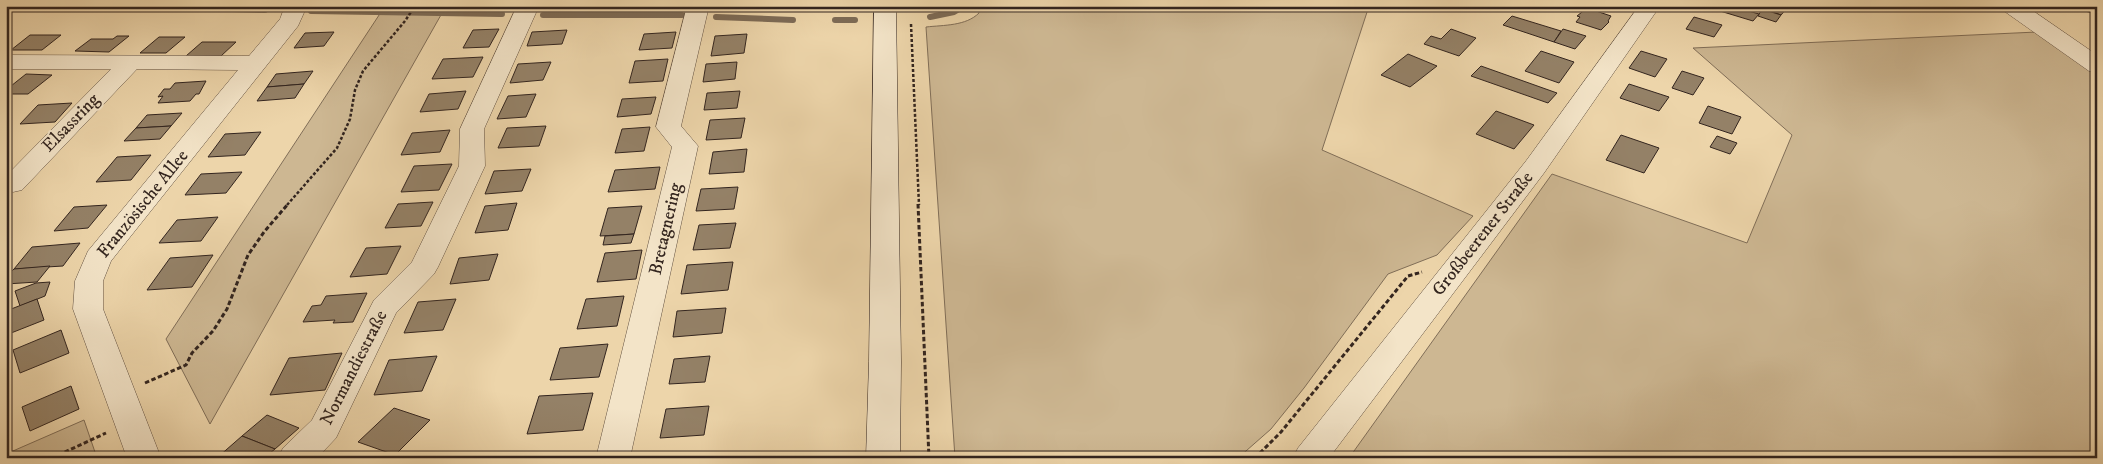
<svg xmlns="http://www.w3.org/2000/svg" width="2103" height="464" font-family="'IM FELL DW Pica',serif">
<rect width="100%" height="100%" fill="#edd5aa"/>
<filter id="stains"><feTurbulence type="fractalNoise" baseFrequency=".004" numOctaves="4"/><feColorMatrix values="0 0 0 0 .2 0 0 0 0 .09 0 0 0 0 .02 0 0 0 .5 -.17"/></filter>
<radialGradient id="worn" r=".72"><stop offset=".6" stop-color="#630" stop-opacity="0"/><stop offset="1" stop-color="#630" stop-opacity=".3"/></radialGradient>
<!-- green -->
<g fill="#cdb792" stroke="#806e58">
<path d="M 385,6 L 446,6 L 210,424 L 166,339 Z"/>
<path d="M 979,6 L 1369,6 L 1322,150 L 1473,216 L 1437,255 L 1388,274 L 1304,388 L 1271,429 L 1238,458 L 955,458 L 926,27 C 944,25 966,26 979,13 Z"/>
<path d="M 2037,32 L 2097,76 L 2097,458 L 1349,458 L 1552,174 L 1747,243 L 1792,135 L 1693,48 Z"/>
<path d="M 84,420 L 97,458 L 6,458 L 6,454 Z"/>
</g>
<g fill="none" stroke-linecap="round" stroke-linejoin="round">
<!-- stream -->
<g stroke="#7d6b56" stroke-width="6">
<path d="M 137,6 L 265,10"/>
<path d="M 311,11 L 502,14"/>
<path d="M 543,15 L 682,15"/>
<path d="M 716,17 L 793,20"/>
<path d="M 930,17 L 954,12 L 964,6"/>
<path d="M 835,20 L 855,20"/>
</g>
</g>
<!-- building -->
<g fill="#948167" stroke="#33251f">
<path d="M 736,6 L 768,6 L 735,9 Z"/>
<path d="M 1724,6 L 1731,6 L 1759,14 L 1753,21 L 1720,11 Z"/>
<path d="M 1757,6 L 1789,6 L 1781,15 Z"/>
<path d="M 2078,6 L 2097,6 L 2097,12 L 2088,12 Z"/>
<path d="M 1587,8 L 1611,16 L 1608,21 L 1609,22 L 1601,30 L 1576,22 L 1580,17 L 1577,16 Z"/>
<path d="M 1762,9 L 1781,15 L 1776,22 L 1758,16 Z"/>
<path d="M 1512,16 L 1561,31 L 1554,42 L 1503,25 Z"/>
<path d="M 1694,17 L 1722,25 L 1714,37 L 1686,29 Z"/>
<path d="M 499,29 L 489,47 L 463,48 L 473,30 Z"/>
<path d="M 1451,29 L 1476,38 L 1459,56 L 1424,44 L 1431,36 L 1441,39 Z"/>
<path d="M 1563,29 L 1586,36 L 1575,49 L 1554,42 Z"/>
<path d="M 567,30 L 562,44 L 527,46 L 532,32 Z"/>
<path d="M 334,32 L 324,46 L 294,48 L 305,33 Z"/>
<path d="M 676,32 L 672,48 L 639,50 L 644,34 Z"/>
<path d="M 747,34 L 744,53 L 711,56 L 715,36 Z"/>
<path d="M 30,35 L 61,35 L 42,50 L 11,50 Z"/>
<path d="M 117,36 L 129,36 L 109,52 L 75,51 L 91,39 L 113,39 Z"/>
<path d="M 159,37 L 185,37 L 166,53 L 140,53 Z"/>
<path d="M 202,42 L 236,42 L 221,56 L 186,56 Z"/>
<path d="M 1541,51 L 1574,62 L 1559,83 L 1525,71 Z"/>
<path d="M 1641,51 L 1667,59 L 1655,77 L 1629,68 Z"/>
<path d="M 1408,54 L 1437,66 L 1410,87 L 1381,75 Z"/>
<path d="M 483,57 L 473,77 L 432,79 L 443,59 Z"/>
<path d="M 668,59 L 663,81 L 629,83 L 635,61 Z"/>
<path d="M 551,62 L 543,80 L 510,83 L 518,64 Z"/>
<path d="M 737,62 L 735,79 L 703,82 L 706,64 Z"/>
<path d="M 1481,66 L 1557,93 L 1548,103 L 1471,76 Z"/>
<path d="M 313,71 L 304,84 L 267,87 L 276,74 Z"/>
<path d="M 1682,71 L 1704,78 L 1693,95 L 1672,88 Z"/>
<path d="M 26,74 L 52,75 L 28,94 L 6,94 L 6,90 Z"/>
<path d="M 206,81 L 199,94 L 196,94 L 190,101 L 158,103 L 163,96 L 158,97 L 164,89 L 170,89 L 175,83 Z"/>
<path d="M 304,84 L 295,98 L 257,101 L 267,87 Z"/>
<path d="M 1629,84 L 1669,97 L 1659,111 L 1620,98 Z"/>
<path d="M 466,91 L 458,109 L 420,112 L 429,94 Z"/>
<path d="M 740,91 L 737,108 L 704,110 L 707,93 Z"/>
<path d="M 536,94 L 526,117 L 497,119 L 508,96 Z"/>
<path d="M 656,97 L 651,114 L 617,117 L 622,99 Z"/>
<path d="M 72,103 L 55,122 L 20,124 L 38,105 Z"/>
<path d="M 1708,106 L 1741,117 L 1732,134 L 1699,123 Z"/>
<path d="M 1496,111 L 1534,125 L 1514,149 L 1476,134 Z"/>
<path d="M 182,113 L 171,126 L 136,128 L 147,115 Z"/>
<path d="M 745,118 L 741,138 L 706,140 L 710,120 Z"/>
<path d="M 171,126 L 160,139 L 124,141 L 136,128 Z"/>
<path d="M 546,126 L 539,146 L 498,148 L 507,128 Z"/>
<path d="M 650,127 L 644,151 L 615,153 L 622,129 Z"/>
<path d="M 450,130 L 440,152 L 401,155 L 412,133 Z"/>
<path d="M 261,132 L 245,155 L 208,157 L 225,134 Z"/>
<path d="M 1621,135 L 1659,148 L 1644,173 L 1606,160 Z"/>
<path d="M 1717,136 L 1737,143 L 1730,154 L 1710,147 Z"/>
<path d="M 747,149 L 744,172 L 709,174 L 713,152 Z"/>
<path d="M 151,155 L 131,180 L 96,182 L 117,157 Z"/>
<path d="M 452,164 L 439,190 L 401,192 L 414,166 Z"/>
<path d="M 660,167 L 655,189 L 608,192 L 615,170 Z"/>
<path d="M 531,169 L 522,191 L 485,194 L 494,171 Z"/>
<path d="M 242,172 L 226,193 L 185,195 L 201,174 Z"/>
<path d="M 738,187 L 734,209 L 696,211 L 701,189 Z"/>
<path d="M 433,202 L 421,226 L 385,228 L 398,204 Z"/>
<path d="M 517,203 L 508,230 L 475,233 L 485,206 Z"/>
<path d="M 107,205 L 88,228 L 54,231 L 74,207 Z"/>
<path d="M 642,206 L 634,234 L 600,236 L 608,208 Z"/>
<path d="M 218,217 L 201,241 L 159,243 L 177,220 Z"/>
<path d="M 736,223 L 730,248 L 693,250 L 699,225 Z"/>
<path d="M 634,234 L 631,243 L 603,245 L 605,236 Z"/>
<path d="M 80,243 L 63,266 L 14,269 L 32,247 Z"/>
<path d="M 401,246 L 387,274 L 350,277 L 366,248 Z"/>
<path d="M 642,250 L 636,279 L 597,282 L 605,253 Z"/>
<path d="M 498,254 L 489,280 L 450,284 L 459,258 Z"/>
<path d="M 213,255 L 192,287 L 147,290 L 170,258 Z"/>
<path d="M 733,262 L 728,290 L 681,294 L 687,265 Z"/>
<path d="M 50,266 L 37,282 L 6,284 L 6,277 L 14,269 Z"/>
<path d="M 50,282 L 45,296 L 20,306 L 15,291 L 36,283 Z"/>
<path d="M 367,293 L 353,322 L 333,323 L 335,320 L 303,322 L 312,306 L 321,305 L 326,296 Z"/>
<path d="M 624,296 L 617,326 L 577,329 L 586,299 Z"/>
<path d="M 37,299 L 44,320 L 6,335 L 6,311 Z"/>
<path d="M 456,299 L 443,330 L 404,333 L 418,302 Z"/>
<path d="M 726,308 L 722,333 L 673,337 L 677,311 Z"/>
<path d="M 61,330 L 69,353 L 20,373 L 13,350 Z"/>
<path d="M 608,344 L 599,377 L 550,380 L 560,348 Z"/>
<path d="M 342,353 L 325,390 L 270,395 L 289,358 Z"/>
<path d="M 437,356 L 422,391 L 374,395 L 389,360 Z"/>
<path d="M 710,356 L 705,382 L 669,384 L 674,359 Z"/>
<path d="M 71,386 L 79,409 L 30,431 L 22,407 Z"/>
<path d="M 593,393 L 583,430 L 527,434 L 539,396 Z"/>
<path d="M 709,406 L 704,435 L 660,438 L 666,409 Z"/>
<path d="M 394,408 L 430,420 L 395,455 L 358,442 Z"/>
<path d="M 267,415 L 299,428 L 275,449 L 242,436 Z"/>
<path d="M 242,436 L 275,449 L 264,458 L 218,457 Z"/>
</g>
<g fill="none" stroke-linecap="round" stroke-linejoin="round">
<!-- street casing -->
<g stroke="#625142" stroke-width="1">
<g id="street">
<path d="M 285,6 L 307,6 L 298,26 L 111,261 L 103,281 L 103,309 L 161,458 L 127,458 L 73,309 L 75,281 L 88,251 L 238,70 L 137,69 L 22,190 L 13,192 L 6,190 L 6,176 L 111,69 L 6,69 L 6,55 L 249,56 L 280,19 Z"/>
<path d="M 517,6 L 539,6 L 484,129 L 485,166 L 438,267 L 434,274 L 396,313 L 336,438 L 317,458 L 278,458 L 283,448 L 312,420 L 374,300 L 412,262 L 459,166 L 460,129 Z"/>
<path d="M 687,6 L 709,6 L 681,126 L 698,146 L 630,458 L 596,458 L 672,147 L 656,127 Z"/>
<path d="M 1639,6 L 1660,6 L 1544,173 L 1329,458 L 1293,458 L 1298,448 L 1526,161 Z"/>
<path d="M 2002,6 L 2026,6 L 2097,55 L 2097,73 L 2089,71 L 2004,11 Z"/>
</g>
</g>
<!-- secondary casing -->
<g stroke="#33251f" stroke-width="1">
<path id="secondary" d="M 874,6 L 896,6 L 901,362 L 900,458 L 866,458 L 869,362 Z"/>
</g>
<!-- path-far1 -->
<g stroke="#33251f" stroke-width="2.5" stroke-dasharray="3 2" stroke-linecap="butt">
<path d="M 911,24 L 919,205"/>
<path d="M 287,205 L 337,148 L 350,119 L 355,90 L 363,71 L 405,21 L 415,6"/>
</g>
<!-- path -->
<g stroke="#33251f" stroke-width="3" stroke-dasharray="4.5 2.5" stroke-linecap="butt">
<path d="M 918,204 L 929,458"/>
<path d="M 145,383 L 186,365 L 192,353 L 213,331 L 227,309 L 248,255 L 264,232 L 288,204"/>
<path d="M 52,458 L 106,433"/>
<path d="M 1255,458 L 1281,432 L 1408,276 L 1422,272"/>
</g>
<!-- street -->
<use href="#street" fill="#f3e4c8" fill-rule="evenodd"/>
<!-- secondary -->
<use href="#secondary" fill="#f3e4c8" fill-rule="evenodd"/>
</g>
<g text-anchor="middle" dominant-baseline="central" stroke-width="4" stroke-linejoin="round" paint-order="stroke">
<!-- street labels -->
<g font-size="18" fill="#33251f" stroke="#f3e4c8">
<text transform="translate(71 123) rotate(-46)">Elsassring</text>
<text transform="translate(143 204) rotate(-51)">Französische Allee</text>
<text transform="translate(666 229) rotate(-77)">Bretagnering</text>
<text transform="translate(1483 234) rotate(-52)">Großbeerener Straße</text>
<text transform="translate(354 368) rotate(-63)">Normandiestraße</text>
</g>
</g>
<!-- margin -->
<rect width="2103" height="464" fill="none" stroke="#edd5aa" stroke-width="25"/>
<rect x="8" y="8" width="2088" height="449" fill="none" stroke="#33251f" stroke-width="2.5"/>
<rect x="12" y="12" width="2078" height="439" fill="none" stroke="#33251f"/>
<rect width="100%" height="100%" filter="url(#stains)"/>
<rect width="100%" height="100%" fill="url(#worn)"/>
</svg>
